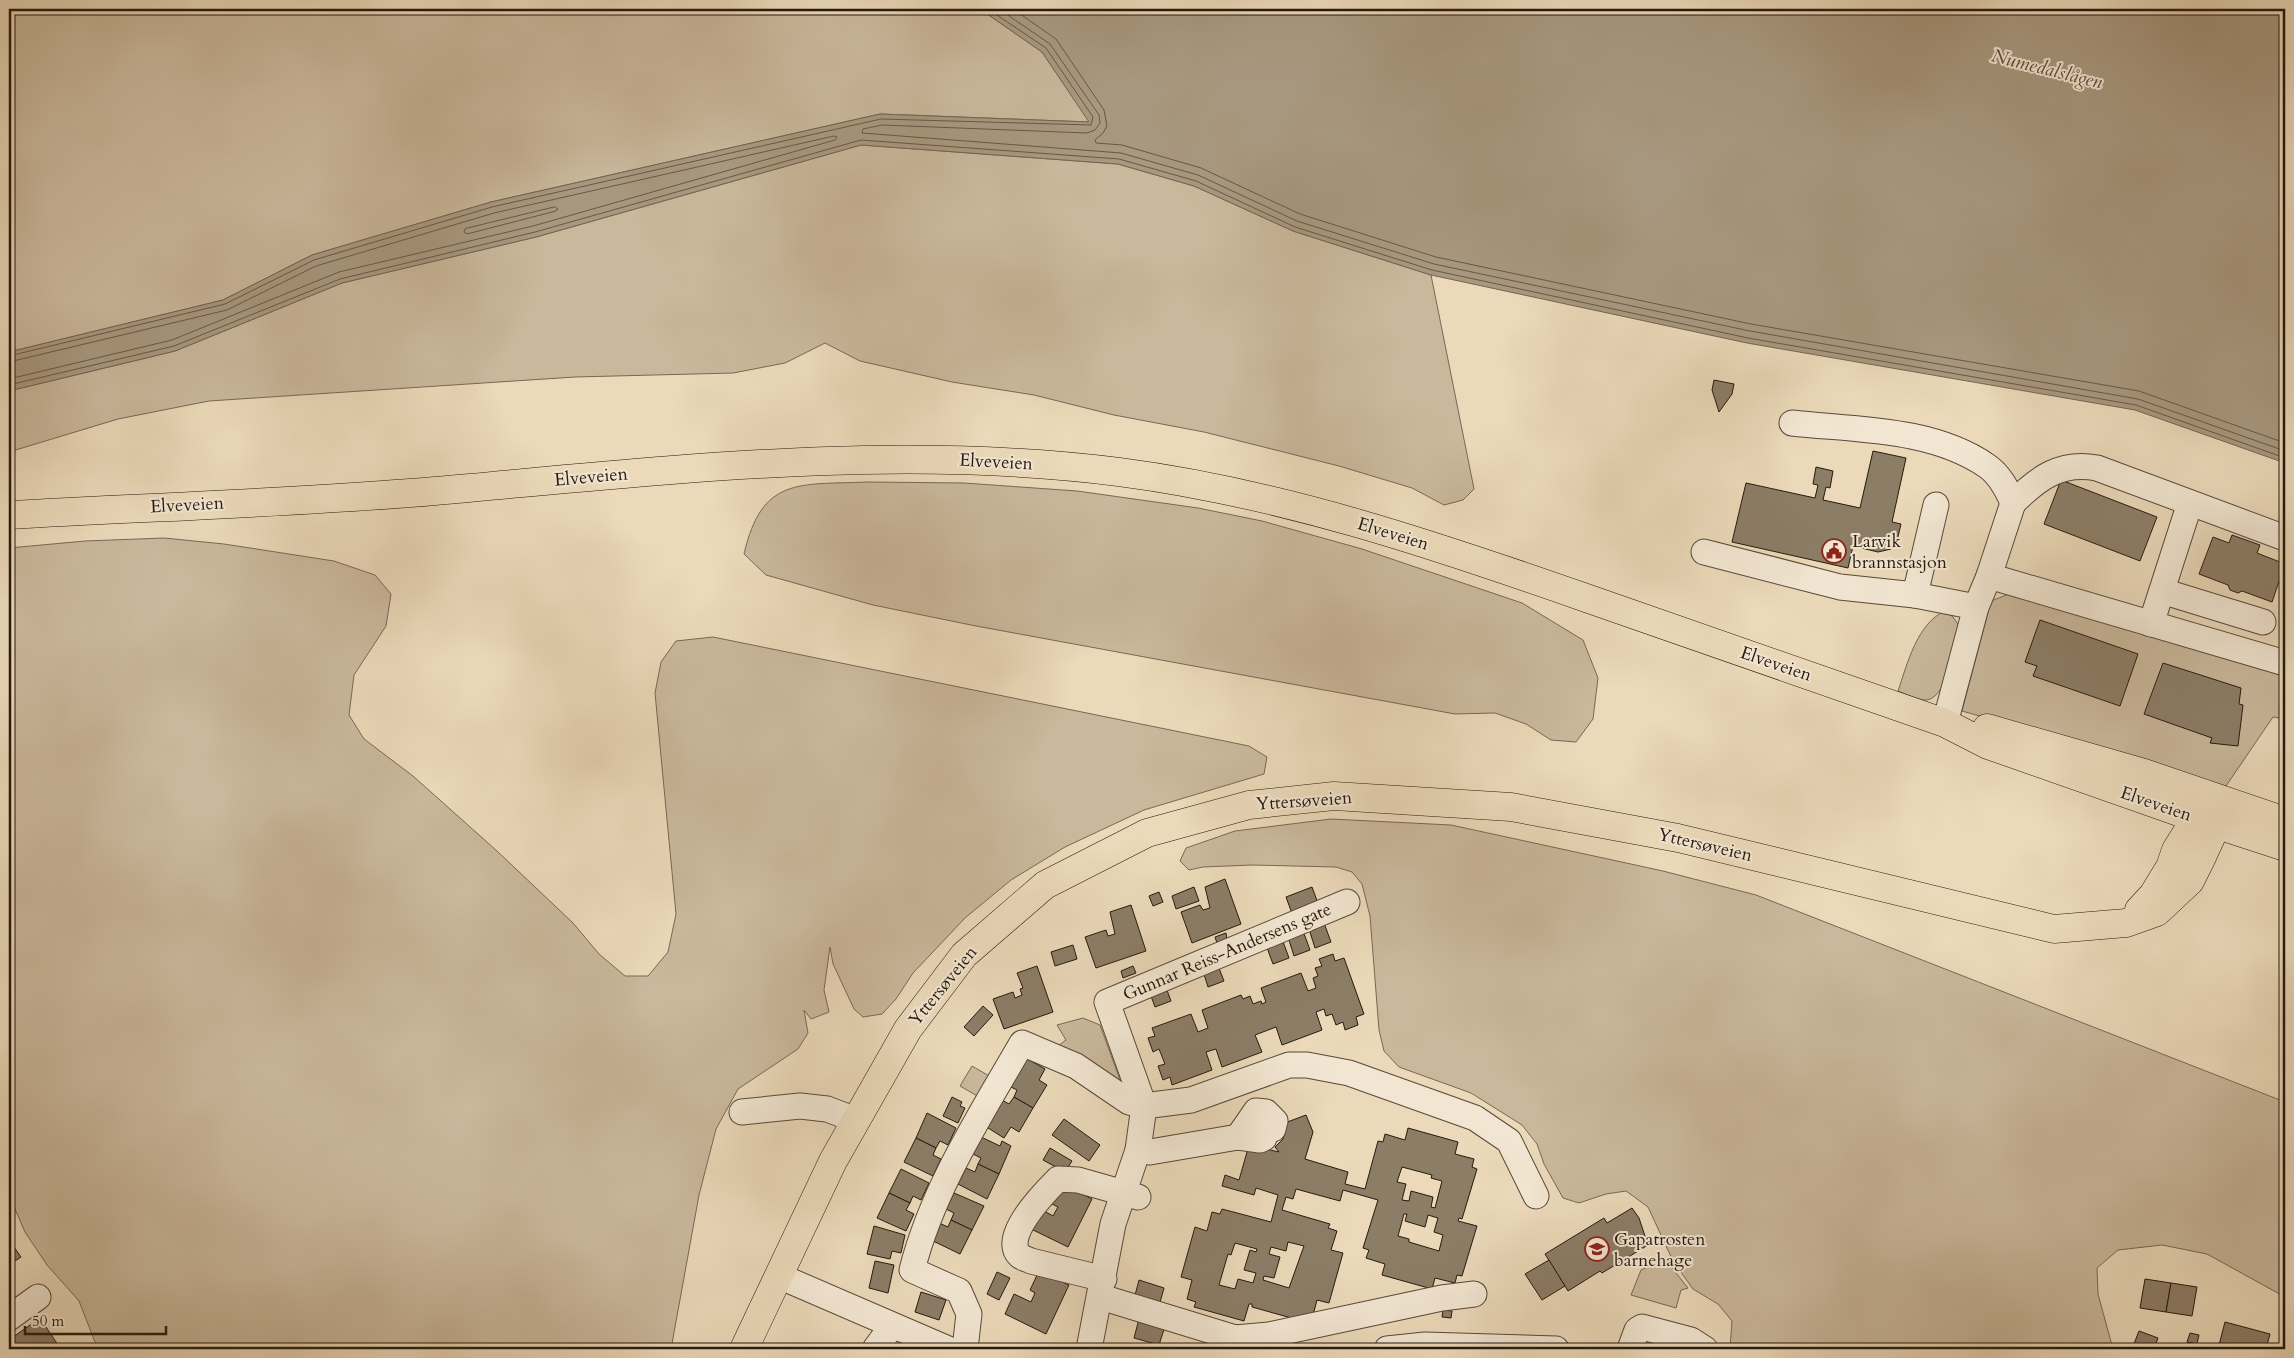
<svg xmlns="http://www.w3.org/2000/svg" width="2294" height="1358" font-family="Cardo,serif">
<rect width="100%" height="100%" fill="#ebd9b9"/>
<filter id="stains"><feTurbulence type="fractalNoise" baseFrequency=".004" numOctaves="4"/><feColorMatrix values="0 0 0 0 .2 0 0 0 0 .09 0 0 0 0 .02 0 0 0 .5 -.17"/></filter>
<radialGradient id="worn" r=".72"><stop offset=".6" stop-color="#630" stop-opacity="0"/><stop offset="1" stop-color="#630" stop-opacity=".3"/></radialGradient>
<!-- green -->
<g fill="#cab89c" stroke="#786855">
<path d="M 9,9 L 980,9 L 1042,52 L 1090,122 L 880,114 L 491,202 L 312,255 L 223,300 L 9,352 Z"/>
<path d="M 861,145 L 1118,164 L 1194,186 L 1293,231 L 1431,275 L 1474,489 L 1463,500 L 1444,505 L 1412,488 L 1339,466 L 1204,432 L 1114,415 L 1034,395 L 952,382 L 860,361 L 825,343 L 785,363 L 733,373 L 575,377 L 209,401 L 118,419 L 9,452 L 9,391 L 175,351 L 342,283 L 536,237 Z"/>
<path d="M 868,482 L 964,483 L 1077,491 L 1198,508 L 1262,521 L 1362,549 L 1522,603 L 1583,640 L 1598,678 L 1593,719 L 1576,742 L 1551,740 L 1526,724 L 1495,713 L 1455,714 L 976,626 L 873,605 L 766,575 L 744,554 C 762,476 799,485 868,482 Z"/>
<path d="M 164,538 L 224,544 L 334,561 L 375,575 L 391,594 L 386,626 L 354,675 L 349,715 L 364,739 L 413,776 L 497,851 L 573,923 L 599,954 L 625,976 L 648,976 L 668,952 L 676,914 L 655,693 L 661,662 L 676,641 L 713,637 L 1249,746 L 1267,757 L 1264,774 L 1144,810 L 1065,847 L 1011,880 L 965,918 L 913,973 L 896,999 L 882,1014 L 863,1017 L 854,1009 L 833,964 L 830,947 L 824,990 L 829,1012 L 811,1019 L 804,1010 L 808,1033 L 798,1049 L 738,1089 L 716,1129 L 699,1195 L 671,1349 L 95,1349 L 95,1342 L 79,1301 L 47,1265 L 25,1232 L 9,1195 L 9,548 L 85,541 Z"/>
<path d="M 2009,594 L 2285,672 L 2285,719 L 2273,717 L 2226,786 L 1962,711 L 1991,601 Z"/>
<path d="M 1945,611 L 1953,617 L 1962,630 C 1957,646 1945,703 1924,700 C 1916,699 1906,694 1898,691 C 1907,665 1917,623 1945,611 Z"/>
<path d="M 1331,819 L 1451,825 L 1663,871 L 1756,895 L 2285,1102 L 2285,1297 L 2207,1254 L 2162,1245 L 2118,1250 L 2097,1268 L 2098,1294 L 2113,1349 L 1730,1349 L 1732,1321 L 1718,1304 L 1693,1289 L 1673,1261 L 1648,1207 L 1626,1191 L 1606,1194 L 1579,1203 L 1563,1198 L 1544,1164 L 1537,1144 L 1522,1125 L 1471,1093 L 1399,1067 L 1384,1051 L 1379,1030 L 1370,916 L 1362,884 L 1352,872 L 1336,867 L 1252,865 L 1203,867 L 1189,870 L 1180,861 L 1186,848 L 1235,831 Z"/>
<path d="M 1083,1018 L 1100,1025 L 1122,1085 L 1055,1048 L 1066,1040 L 1057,1025 Z"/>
<path d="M 972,1066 L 991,1077 L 979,1097 L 960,1086 Z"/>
<path d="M 1665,1259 L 1688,1288 L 1681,1290 L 1676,1308 L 1631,1295 L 1641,1270 Z"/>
</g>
<!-- water -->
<path fill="#a8987f" stroke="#746552" d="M 980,9 L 2285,9 L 2285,463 L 2135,410 L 1747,343 L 1431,275 L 1293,231 L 1194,186 L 1118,164 L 861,145 L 536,237 L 342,283 L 175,351 L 9,391 L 9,352 L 223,300 L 312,255 L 491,202 L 880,114 L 1089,122 L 1042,52 Z"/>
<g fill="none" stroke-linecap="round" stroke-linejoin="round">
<!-- shore -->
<g stroke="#675846" stroke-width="1">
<path d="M 999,9 L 1050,44 L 1099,115 L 1100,123 L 1095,130 L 1087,133 L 882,125 L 863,129 L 862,133 L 1121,153 L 1198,175 L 1297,221 L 1434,264 L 1750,331 L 2138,399 L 2285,451"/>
<path d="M 1013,9 L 1056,39 L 1104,110 L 1107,126 L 1103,133 L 1095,140 L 1096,143 L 1122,145 L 1201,168 L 1300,214 L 1436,257 L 1751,324 L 2139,391 L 2285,443"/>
<path d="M 555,207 L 558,209 L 556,211 L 467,234 L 464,232 L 465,229 Z"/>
<path d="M 9,356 L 225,304 L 314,260 L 492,207 L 881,119 L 1091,125 L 1093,117 L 1046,48 L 988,9"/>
<path d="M 9,362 L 227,310 L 316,266 L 494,213 L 834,136 L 837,137 L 835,140 L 533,226 L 339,272 L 172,340 L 9,379"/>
<path d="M 9,385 L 174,346 L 340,279 L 535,232 L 861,140 L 1119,159 L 1196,181 L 1295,227 L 1432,270 L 1748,338 L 2136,405 L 2285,458"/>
</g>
</g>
<!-- building -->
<g fill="#8c7d67" stroke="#26190e" fill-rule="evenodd">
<path d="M 1714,380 L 1734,384 L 1732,394 L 1719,412 L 1712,390 Z"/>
<path d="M 1873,451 L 1906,458 L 1892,522 L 1901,524 L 1897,541 L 1891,549 L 1878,552 L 1853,546 L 1848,568 L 1732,542 L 1746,483 L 1815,498 L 1818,485 L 1813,484 L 1816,467 L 1833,471 L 1830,488 L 1826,487 L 1823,500 L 1860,508 Z"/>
<path d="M 2061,480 L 2157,517 L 2140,561 L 2044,524 Z"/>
<path d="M 2232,535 L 2260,545 L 2257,553 L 2285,564 L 2272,602 L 2242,591 L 2238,593 L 2230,590 L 2228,585 L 2199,574 L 2213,537 L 2229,543 Z"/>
<path d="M 2040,620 L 2138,654 L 2120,706 L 2033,676 L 2037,666 L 2025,662 Z"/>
<path d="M 2163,663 L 2241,688 L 2239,704 L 2243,705 L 2238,746 L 2210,743 L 2212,738 L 2144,714 Z"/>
<path d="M 1225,879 L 1241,924 L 1192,943 L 1181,912 L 1200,905 L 1203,910 L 1210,908 L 1205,887 Z"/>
<path d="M 1194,887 L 1199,901 L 1176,909 L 1172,896 Z"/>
<path d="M 1312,887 L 1319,906 L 1293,916 L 1286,897 Z"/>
<path d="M 1159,892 L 1163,902 L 1153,906 L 1149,896 Z"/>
<path d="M 1131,905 L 1146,951 L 1096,968 L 1085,937 L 1106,930 L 1108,936 L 1115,934 L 1110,912 Z"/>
<path d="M 1324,923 L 1331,942 L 1315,948 L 1309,929 Z"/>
<path d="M 1303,931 L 1310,950 L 1294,956 L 1288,937 Z"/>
<path d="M 1226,933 L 1227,939 L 1217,943 L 1215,937 Z"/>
<path d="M 1282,939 L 1289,958 L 1273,964 L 1266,945 Z"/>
<path d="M 1073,945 L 1077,959 L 1055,966 L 1051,952 Z"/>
<path d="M 1333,954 L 1335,961 L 1344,958 L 1364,1014 L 1356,1017 L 1358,1025 L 1345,1030 L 1343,1022 L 1336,1025 L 1332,1014 L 1326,1016 L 1324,1009 L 1316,1012 L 1322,1030 L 1282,1045 L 1276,1027 L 1255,1035 L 1262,1052 L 1222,1067 L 1216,1049 L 1206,1052 L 1212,1070 L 1172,1085 L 1170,1077 L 1163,1080 L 1158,1066 L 1165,1064 L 1159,1049 L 1153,1052 L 1148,1038 L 1155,1036 L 1152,1028 L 1191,1014 L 1198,1032 L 1208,1028 L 1202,1010 L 1241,995 L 1243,999 L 1250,996 L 1253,1004 L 1261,1001 L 1262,1004 L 1266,1002 L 1261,988 L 1301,973 L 1308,991 L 1316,988 L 1313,978 L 1318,976 L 1315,968 L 1322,966 L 1319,959 Z"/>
<path d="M 1217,963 L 1224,981 L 1208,987 L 1202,968 Z"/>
<path d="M 1037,966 L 1053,1012 L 1004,1029 L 993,999 L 1013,992 L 1015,998 L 1022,995 L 1020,989 L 1023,988 L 1017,973 Z"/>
<path d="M 1133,966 L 1136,973 L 1123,978 L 1121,971 Z"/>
<path d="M 1164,982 L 1171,1001 L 1155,1007 L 1148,988 Z"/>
<path d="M 983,1006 L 993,1015 L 974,1036 L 964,1027 Z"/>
<path d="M 1026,1058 L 1045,1069 L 1039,1080 L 1047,1085 L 1033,1108 L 1014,1097 L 1017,1090 L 1009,1086 Z"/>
<path d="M 952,1097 L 962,1102 L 960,1106 L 965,1108 L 958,1123 L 943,1116 Z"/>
<path d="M 1014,1097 L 1033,1108 L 1019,1132 L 1011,1127 L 1004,1138 L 985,1126 L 1002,1100 L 1009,1104 Z"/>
<path d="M 927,1113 L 956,1128 L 948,1145 L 940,1141 L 936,1148 L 916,1138 Z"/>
<path d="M 1306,1115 L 1313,1132 L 1305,1159 L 1348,1172 L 1345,1184 L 1365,1189 L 1378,1141 L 1383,1142 L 1385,1134 L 1405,1140 L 1408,1128 L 1458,1142 L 1455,1154 L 1474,1159 L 1472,1167 L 1477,1169 L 1462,1219 L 1459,1218 L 1458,1221 L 1477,1226 L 1462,1276 L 1457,1275 L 1455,1283 L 1435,1278 L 1432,1289 L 1382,1275 L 1385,1264 L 1366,1258 L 1369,1250 L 1363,1248 L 1378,1200 L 1343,1190 L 1340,1201 L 1296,1189 L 1293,1199 L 1286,1197 L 1282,1210 L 1330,1224 L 1328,1228 L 1337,1231 L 1331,1250 L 1343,1253 L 1329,1303 L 1317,1300 L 1312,1319 L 1302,1321 L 1252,1307 L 1252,1304 L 1249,1304 L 1244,1321 L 1194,1307 L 1196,1302 L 1187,1299 L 1192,1280 L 1181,1277 L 1195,1227 L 1207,1231 L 1212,1212 L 1220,1214 L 1222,1209 L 1271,1222 L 1278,1195 L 1256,1188 L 1254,1195 L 1222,1186 L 1225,1175 L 1239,1180 L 1249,1145 L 1279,1152 L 1275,1147 L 1283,1139 L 1285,1132 L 1282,1124 ZM 1402,1167 L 1432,1175 L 1431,1178 L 1442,1181 L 1435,1208 L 1431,1207 L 1433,1197 L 1411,1191 L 1409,1201 L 1402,1200 L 1406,1184 L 1397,1182 ZM 1404,1214 L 1407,1214 L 1405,1221 L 1425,1227 L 1428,1215 L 1438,1218 L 1434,1232 L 1443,1235 L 1439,1251 L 1409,1242 L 1409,1239 L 1398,1236 ZM 1288,1242 L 1304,1246 L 1289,1288 L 1263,1280 L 1264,1276 L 1274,1278 L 1280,1257 L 1269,1254 L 1271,1247 L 1286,1251 ZM 1235,1243 L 1257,1249 L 1256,1252 L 1250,1250 L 1244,1270 L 1256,1273 L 1253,1283 L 1238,1279 L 1235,1289 L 1219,1285 L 1228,1254 L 1231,1255 Z"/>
<path d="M 1064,1119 L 1100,1145 L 1089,1161 L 1052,1135 Z"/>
<path d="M 981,1137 L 1000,1146 L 1002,1141 L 1011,1146 L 999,1174 L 978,1164 L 981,1158 L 973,1154 Z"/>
<path d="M 916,1138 L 936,1148 L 933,1155 L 941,1159 L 933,1176 L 904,1162 Z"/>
<path d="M 1050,1148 L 1072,1161 L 1065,1172 L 1043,1160 Z"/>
<path d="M 978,1164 L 999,1174 L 987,1199 L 958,1184 L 966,1168 L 975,1172 Z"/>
<path d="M 901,1169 L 929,1183 L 921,1200 L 913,1196 L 910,1203 L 889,1193 Z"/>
<path d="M 1062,1184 L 1092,1199 L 1068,1247 L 1027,1227 L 1037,1207 L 1053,1216 L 1058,1207 L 1052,1204 Z"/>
<path d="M 889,1193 L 910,1203 L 906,1210 L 914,1214 L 906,1231 L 877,1218 Z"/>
<path d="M 954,1193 L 984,1206 L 972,1230 L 951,1220 L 954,1213 L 946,1209 Z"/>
<path d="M 1632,1208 L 1639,1218 L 1648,1245 L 1602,1273 L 1600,1271 L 1568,1291 L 1545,1254 L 1604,1218 L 1607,1223 Z"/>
<path d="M 951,1220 L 972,1230 L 960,1254 L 931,1240 L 939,1223 L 948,1227 Z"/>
<path d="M 874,1226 L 905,1235 L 901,1253 L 892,1251 L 890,1259 L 867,1254 Z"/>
<path d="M 9,1240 L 21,1257 L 9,1265 Z"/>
<path d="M 1549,1260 L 1565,1286 L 1542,1300 L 1525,1274 Z"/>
<path d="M 875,1261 L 894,1265 L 888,1293 L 869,1288 Z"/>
<path d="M 1039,1271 L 1069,1285 L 1046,1334 L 1005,1314 L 1014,1294 L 1031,1302 L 1035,1293 L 1030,1290 Z"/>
<path d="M 997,1272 L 1010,1278 L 999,1300 L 987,1294 Z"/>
<path d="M 2145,1279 L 2171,1283 L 2166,1312 L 2140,1308 Z"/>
<path d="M 1139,1280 L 1164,1288 L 1159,1306 L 1134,1299 Z"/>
<path d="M 2171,1283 L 2197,1287 L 2192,1316 L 2166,1312 Z"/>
<path d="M 921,1292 L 946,1300 L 939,1320 L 915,1312 Z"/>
<path d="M 1443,1310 L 1452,1311 L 1451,1318 L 1442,1317 Z"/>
<path d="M 40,1318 L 58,1345 L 52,1349 L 12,1349 L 9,1340 Z"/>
<path d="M 1139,1319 L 1165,1326 L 1159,1345 L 1134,1338 Z"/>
<path d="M 2225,1322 L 2270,1334 L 2266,1349 L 2218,1349 Z"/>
<path d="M 2139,1331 L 2158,1338 L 2154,1349 L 2132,1349 Z"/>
<path d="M 2190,1333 L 2199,1335 L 2197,1344 L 2187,1342 Z"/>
</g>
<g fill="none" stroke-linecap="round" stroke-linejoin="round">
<!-- minor casing -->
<g stroke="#574939" stroke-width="27">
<g id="minor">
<path d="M 1792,423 C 1856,430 1932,428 1987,466 C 2000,475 2007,489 2013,503 L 1989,576"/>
<path d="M 2013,503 C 2038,478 2061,461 2097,468 L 2285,538"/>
<path d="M 1704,552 L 1840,587 L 1915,595 L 1976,607"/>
<path d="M 2162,591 L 2263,622"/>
<path d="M 1915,595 L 1936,505"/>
<path d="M 2151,624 L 2190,503"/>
<path d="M 1945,723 L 1976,607 L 1989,576 L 2285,663"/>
<path d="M 742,1112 L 800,1106 L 827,1109 L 856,1120"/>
<path d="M 1238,1137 L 1256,1111 L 1266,1112 L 1275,1121 L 1273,1129"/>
<path d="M 1138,1150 L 1150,1152 L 1238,1137 L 1260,1140 L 1264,1138"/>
<path d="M 779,1276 L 948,1349"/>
<path d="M 1104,1279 L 1031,1261 C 1028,1259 1022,1258 1020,1256 C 1000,1237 1046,1191 1058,1179 L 1078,1180 L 1138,1197"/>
<path d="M 1101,1297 L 1235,1338 L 1269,1335 L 1442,1298 L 1474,1294"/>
<path d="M 9,1318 L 38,1297"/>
<path d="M 875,1349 L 892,1326"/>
<path d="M 965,1349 L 969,1314 L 959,1291 L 912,1270 C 933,1188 980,1116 1022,1043 L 1076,1066 L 1129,1102 L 1144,1106 L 1191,1100 L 1289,1065 L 1307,1065 L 1349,1073 L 1475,1118 L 1509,1141 L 1536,1196"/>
<path d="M 1089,1349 L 1113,1224 L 1138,1150 L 1144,1106 L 1107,1002 L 1347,902"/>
<path d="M 1387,1349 L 1425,1345 L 1556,1349"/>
<path d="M 1630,1349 L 1637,1330 L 1642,1327 L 1691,1340 L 1705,1349"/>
</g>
</g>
<!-- major casing -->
<g stroke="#26190e" stroke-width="29">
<g id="major">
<path d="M 2139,910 L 2153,895 L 2170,867 L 2176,850 L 2196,818 L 2211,800"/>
<path d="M 744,1349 L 833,1161 L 908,1029 L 964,955 L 1045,885 L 1147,833 L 1249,805 L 1334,796 L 1511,807 L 1678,838 L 2054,929 L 2126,923 L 2157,912 L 2190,881 L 2201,859 L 2217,824 L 2214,801"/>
</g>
</g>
<!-- highway casing -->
<g stroke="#26190e" stroke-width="29">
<g id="highway">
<path d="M 9,515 C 151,507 294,503 435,491 C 663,471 892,443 1119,472 C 1281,493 1435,545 1589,599 C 1708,640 1827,681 1945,723 L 1988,745 L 2196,818 L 2285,847"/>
<path d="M 1987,728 L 2144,773 L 2285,821"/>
</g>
</g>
<!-- minor -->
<use href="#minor" stroke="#f2e6d2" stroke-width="25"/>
<!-- major -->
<use href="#major" stroke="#ebd9b9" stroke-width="28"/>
<!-- highway -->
<use href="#highway" stroke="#ebd9b9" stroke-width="28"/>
</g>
<!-- icons -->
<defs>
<g id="civic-ring" transform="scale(1.25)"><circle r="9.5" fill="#f2e6d2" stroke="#8f2418" stroke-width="1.5"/><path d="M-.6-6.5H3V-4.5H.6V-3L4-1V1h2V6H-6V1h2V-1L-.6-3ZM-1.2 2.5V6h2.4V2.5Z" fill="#8f2418"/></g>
<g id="school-ring" transform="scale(1.25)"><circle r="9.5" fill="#f2e6d2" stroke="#8f2418" stroke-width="1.5"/><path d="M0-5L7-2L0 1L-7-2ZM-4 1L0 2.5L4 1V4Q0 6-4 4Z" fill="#8f2418"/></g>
</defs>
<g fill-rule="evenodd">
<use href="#civic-ring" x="1834" y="551"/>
<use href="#school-ring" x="1597" y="1249"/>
</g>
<g text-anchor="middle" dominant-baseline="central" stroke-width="4" stroke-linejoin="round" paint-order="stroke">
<!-- street labels -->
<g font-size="18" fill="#26190e" stroke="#f2e6d2">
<text transform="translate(996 462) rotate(3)">Elveveien</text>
<text transform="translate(591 477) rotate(-5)">Elveveien</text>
<text transform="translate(187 505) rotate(-3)">Elveveien</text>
<text transform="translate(1393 534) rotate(17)">Elveveien</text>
<text transform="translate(1776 664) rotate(19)">Elveveien</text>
<text transform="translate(1304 801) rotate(-4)">Yttersøveien</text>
<text transform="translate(2156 804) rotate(19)">Elveveien</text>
<text transform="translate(1705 845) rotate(13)">Yttersøveien</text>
<text transform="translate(1227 952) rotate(-23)">Gunnar Reiss-Andersens gate</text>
<text transform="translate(943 986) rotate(-51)">Yttersøveien</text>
</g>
<!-- poi labels -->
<g font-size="18" fill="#26190e" stroke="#f2e6d2" text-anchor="start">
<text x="1852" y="541">Larvik<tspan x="1852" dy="21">brannstasjon</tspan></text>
<text x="1614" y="1239">Gapatrosten<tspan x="1614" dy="21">barnehage</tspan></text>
</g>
<!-- water labels -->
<g font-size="19" font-style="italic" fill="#5a4c3b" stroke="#f2e6d2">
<text transform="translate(2047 69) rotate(14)">Numedalslågen</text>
</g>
</g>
<!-- margin -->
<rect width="2294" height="1358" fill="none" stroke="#ebd9b9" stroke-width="30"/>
<rect x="10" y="10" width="2274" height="1338" fill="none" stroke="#26190e" stroke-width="2.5"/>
<rect x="15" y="15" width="2264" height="1328" fill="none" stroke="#26190e"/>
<!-- scale -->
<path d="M25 1326v8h141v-8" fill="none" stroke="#26190e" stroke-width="2.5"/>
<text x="32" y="1326" font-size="15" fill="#26190e" stroke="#f2e6d2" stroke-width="4" paint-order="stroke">50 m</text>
<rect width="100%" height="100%" filter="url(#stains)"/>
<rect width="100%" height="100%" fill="url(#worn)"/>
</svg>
